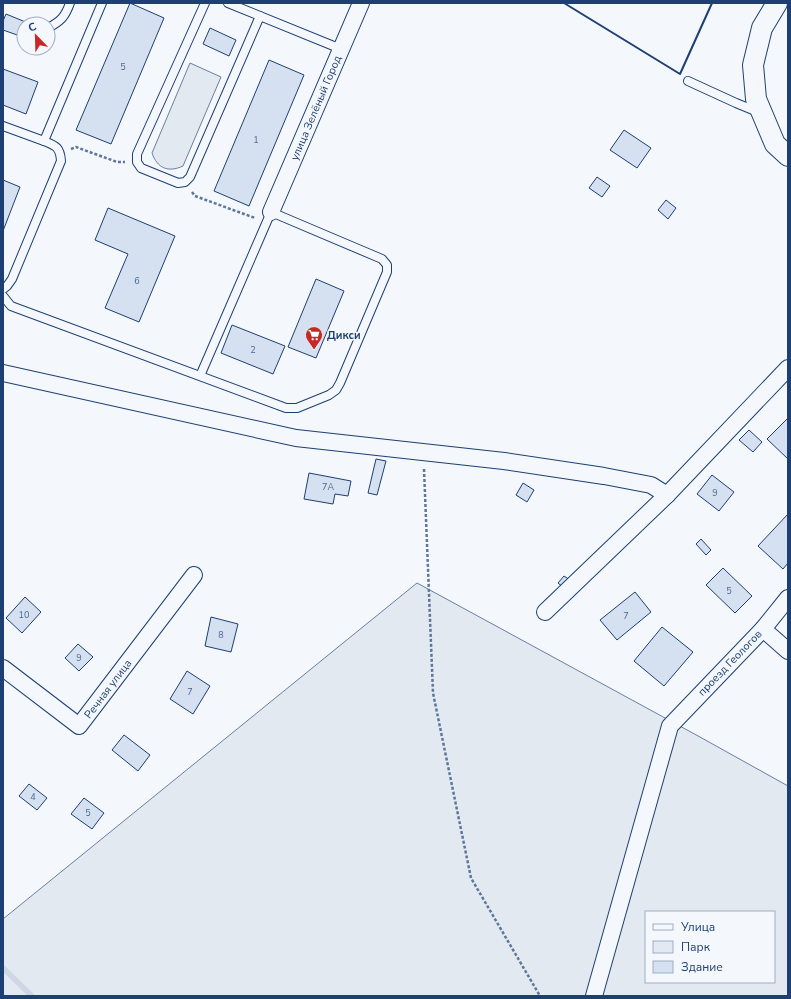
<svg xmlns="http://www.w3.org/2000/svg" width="791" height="999" font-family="'Nunito Sans',sans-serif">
<rect width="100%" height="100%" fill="#f4f7fb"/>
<!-- green -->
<g fill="#e3e9f0" stroke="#687fa3" fill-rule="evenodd">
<path d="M 190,63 L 221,77 L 183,166 C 168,173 157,168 152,153 Z"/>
<path d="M 417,583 L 700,737 L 788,786 L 788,996 L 3,996 L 3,919 ZM 646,912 L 774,912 L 774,982 L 646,982 Z"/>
</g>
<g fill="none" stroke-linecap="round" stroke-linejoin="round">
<!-- stream -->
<path stroke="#cfd7e4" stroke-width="5.5" d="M 3,968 L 32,996"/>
</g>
<!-- building -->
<g fill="#d5e0f0" stroke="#1d3f73">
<path d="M 130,3 L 164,18 L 111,144 L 76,130 Z"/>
<path d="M 6,14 L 28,23 L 28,24 L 24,24 L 24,34 L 23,37 L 3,30 L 3,21 Z"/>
<path d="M 210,28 L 236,40 L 229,56 L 203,44 Z"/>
<path d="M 269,60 L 304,75 L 249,206 L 214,191 Z"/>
<path d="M 3,69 L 38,82 L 26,114 L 3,105 Z"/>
<path d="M 624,130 L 651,148 L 637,168 L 610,150 Z"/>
<path d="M 597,177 L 610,186 L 602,197 L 589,188 Z"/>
<path d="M 3,180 L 20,187 L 3,231 Z"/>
<path d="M 666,200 L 676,208 L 668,219 L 658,210 Z"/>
<path d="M 108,208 L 175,236 L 139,322 L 105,308 L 128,254 L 95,240 Z"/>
<path d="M 316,279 L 344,291 L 316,358 L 288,347 Z"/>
<path d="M 232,325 L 285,346 L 273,374 L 221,353 Z"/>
<path d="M 788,418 L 788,459 L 767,439 Z"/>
<path d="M 749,430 L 762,442 L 753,452 L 739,440 Z"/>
<path d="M 376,459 L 386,461 L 377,495 L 368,493 Z"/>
<path d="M 309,473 L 351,481 L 348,496 L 335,494 L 333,504 L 304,499 Z"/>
<path d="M 712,475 L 734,492 L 719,511 L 697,494 Z"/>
<path d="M 523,483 L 534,490 L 527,502 L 516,495 Z"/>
<path d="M 788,514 L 788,563 L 783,569 L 758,546 Z"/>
<path d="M 701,539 L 711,550 L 706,555 L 696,544 Z"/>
<path d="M 723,568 L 752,596 L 735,613 L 706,585 Z"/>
<path d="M 564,576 L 570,580 L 564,588 L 558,583 Z"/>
<path d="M 635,592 L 651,612 L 617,640 L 600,620 Z"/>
<path d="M 25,597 L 41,612 L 22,633 L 6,618 Z"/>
<path d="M 211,617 L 238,624 L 231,652 L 205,646 Z"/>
<path d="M 662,627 L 693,652 L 664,686 L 634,661 Z"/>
<path d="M 78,644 L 93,657 L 79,671 L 65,658 Z"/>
<path d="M 187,671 L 210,686 L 193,714 L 170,699 Z"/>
<path d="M 124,735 L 150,755 L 138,771 L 112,750 Z"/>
<path d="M 29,784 L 47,798 L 37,810 L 19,796 Z"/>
<path d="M 84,798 L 104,813 L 92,829 L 71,814 Z"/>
</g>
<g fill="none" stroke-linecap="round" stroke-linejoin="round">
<!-- service casing -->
<g stroke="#1d3f73" stroke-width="10">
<g id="service">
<path d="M 205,3 L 137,154 L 137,162 L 141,168 L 178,183 L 185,182 L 190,177 L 260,16"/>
<path d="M 228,3 L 341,49"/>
<path d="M 48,28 C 61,21 65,17 70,3"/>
<path d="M 688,81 L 736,103 L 758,112"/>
<path d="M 3,126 L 44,141"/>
<path d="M 3,289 L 7,286 L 12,279 L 61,161 C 60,147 56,146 44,141 L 102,3"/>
<path d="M 3,296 L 11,306 L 286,408 L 297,408 L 329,395 L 336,390 L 340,383 L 387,272 L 387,265 L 382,259 L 271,212 L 200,376"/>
</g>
</g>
<!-- minor casing -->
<g stroke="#1d3f73" stroke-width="18">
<g id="minor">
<path d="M 271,212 L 361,3"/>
<path d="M 3,373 L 296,438 L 504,461 L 604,476 L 651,485 L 667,495"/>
<path d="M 545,612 L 667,495 L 788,368"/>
<path d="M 763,629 L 788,651"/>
<path d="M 3,668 L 79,726 L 194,575"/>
<path d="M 594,996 L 670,726 L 763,629 L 788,598"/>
</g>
</g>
<!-- tertiary casing -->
<g stroke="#1d3f73" stroke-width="22">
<path id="tertiary" d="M 777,3 L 762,28 L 753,65 L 756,99 L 775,144 L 788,156"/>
</g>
<!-- path -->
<g stroke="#5e769c" stroke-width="2.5" stroke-dasharray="3 2" stroke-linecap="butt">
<path d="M 71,149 L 76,147 L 117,162 L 125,162"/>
<path d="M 192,192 L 195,196 L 255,218"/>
<path d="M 424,469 L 433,693 L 471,878 L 540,996"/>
</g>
<!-- service -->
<use href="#service" stroke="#f4f7fb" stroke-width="8"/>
<!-- minor -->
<use href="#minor" stroke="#f4f7fb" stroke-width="16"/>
<!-- tertiary -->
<use href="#tertiary" stroke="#f4f7fb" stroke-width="20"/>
<!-- wall -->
<path stroke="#1d3f73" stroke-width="2" d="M 564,3 L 680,74 L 712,3"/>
</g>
<!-- icons -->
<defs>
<g id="supermarket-pin" transform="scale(0.9)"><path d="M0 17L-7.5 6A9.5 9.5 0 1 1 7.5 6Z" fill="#c62828" stroke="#f4f7fb"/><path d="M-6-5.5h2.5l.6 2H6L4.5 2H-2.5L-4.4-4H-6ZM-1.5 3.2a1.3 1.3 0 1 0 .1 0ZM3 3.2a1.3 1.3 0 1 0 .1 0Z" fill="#fff"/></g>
</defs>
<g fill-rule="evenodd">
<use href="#supermarket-pin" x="314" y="335"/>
</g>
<g text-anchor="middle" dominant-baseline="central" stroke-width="3" stroke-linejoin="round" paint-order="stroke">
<!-- number labels -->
<g font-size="9" fill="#4b6792">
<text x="123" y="67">5</text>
<text x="256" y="140">1</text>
<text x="137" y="281">6</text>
<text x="253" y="350">2</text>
<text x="328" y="487">7А</text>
<text x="715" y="493">9</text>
<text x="729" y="591">5</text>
<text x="24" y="615">10</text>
<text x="626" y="616">7</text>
<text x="221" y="635">8</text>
<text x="79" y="658">9</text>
<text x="190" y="692">7</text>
<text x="33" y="797">4</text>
<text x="88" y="813">5</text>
</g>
<!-- street labels -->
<g font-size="11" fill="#1d3f73" stroke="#f4f7fb">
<text transform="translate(316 108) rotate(-67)">улица Зелёный Город</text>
<text transform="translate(730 663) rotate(-46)">проезд Геологов</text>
<text transform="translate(108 689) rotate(-53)">Речная улица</text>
</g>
<!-- poi labels -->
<g font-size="11" font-weight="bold" fill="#1d3f73" stroke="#f4f7fb" text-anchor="start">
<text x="327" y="335">Дикси</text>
</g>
</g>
<!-- border -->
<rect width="791" height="999" fill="none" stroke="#1d3f73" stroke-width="8"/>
<!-- legend -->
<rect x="645" y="911" width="130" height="72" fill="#f4f7fb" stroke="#9eadc5"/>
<rect x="653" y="924" width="20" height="6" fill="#f4f7fb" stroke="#9eadc5"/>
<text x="681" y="931" font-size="12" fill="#1d3f73">Улица</text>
<rect x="653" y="941" width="20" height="12" fill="#e3e9f0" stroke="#9eadc5"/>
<text x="681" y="951" font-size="12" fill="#1d3f73">Парк</text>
<rect x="653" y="961" width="20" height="12" fill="#d5e0f0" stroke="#9eadc5"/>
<text x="681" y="971" font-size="12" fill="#1d3f73">Здание</text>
<!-- north arrow -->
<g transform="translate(36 36) rotate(337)"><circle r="19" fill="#f4f7fb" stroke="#9eadc5"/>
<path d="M0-3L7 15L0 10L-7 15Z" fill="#c62828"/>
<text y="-6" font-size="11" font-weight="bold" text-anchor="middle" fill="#1d3f73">С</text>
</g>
</svg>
